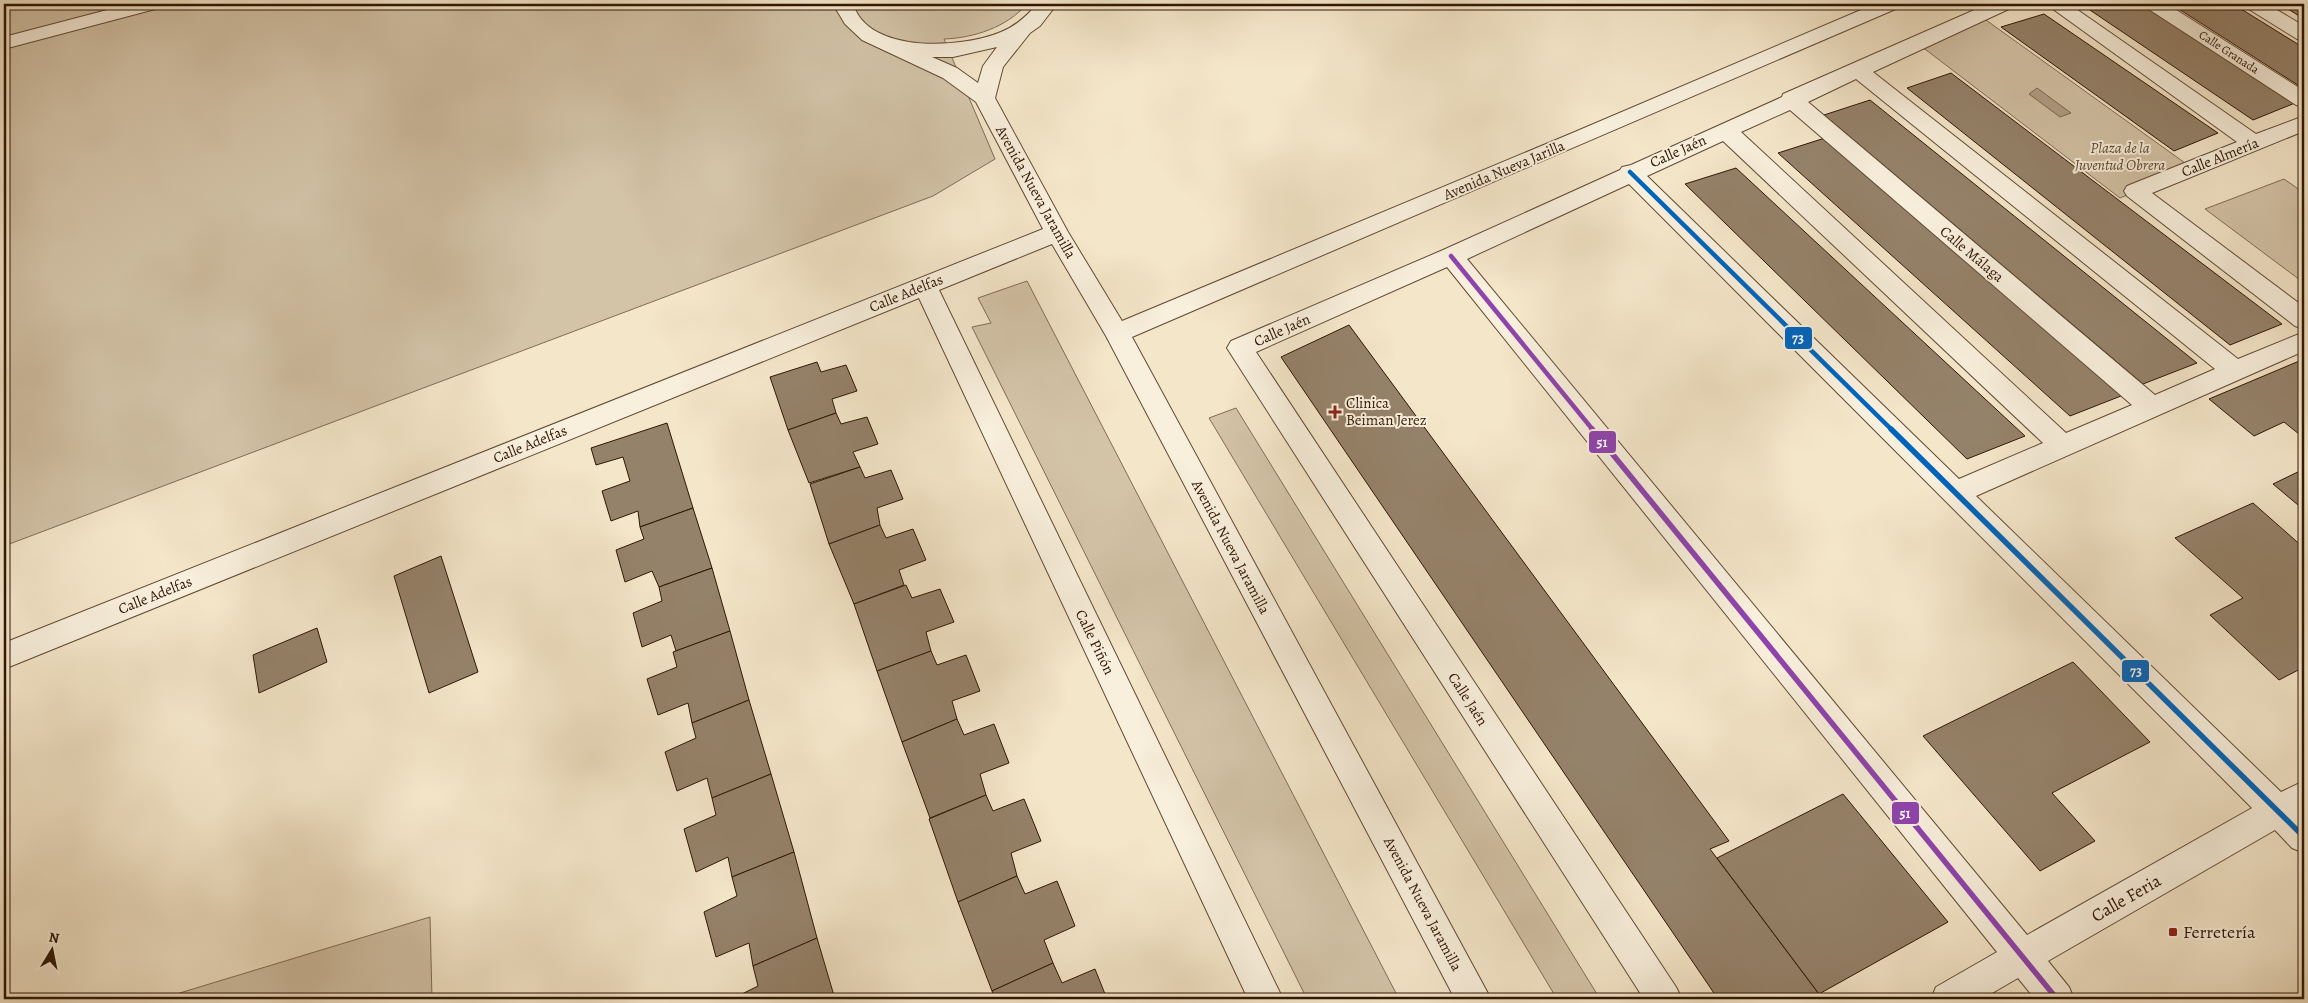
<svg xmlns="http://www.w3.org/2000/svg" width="2308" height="1003" font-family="Alegreya,serif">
<rect width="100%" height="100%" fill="#f4e6c9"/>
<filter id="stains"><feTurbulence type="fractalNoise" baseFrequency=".004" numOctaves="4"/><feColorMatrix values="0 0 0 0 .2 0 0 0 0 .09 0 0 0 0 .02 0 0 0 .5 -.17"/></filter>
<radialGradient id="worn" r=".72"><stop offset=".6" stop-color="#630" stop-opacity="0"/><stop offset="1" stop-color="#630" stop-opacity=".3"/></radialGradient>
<!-- green -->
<g fill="#d3c3a7" stroke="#816c55">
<path d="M 4,4 L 1027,4 C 1007,27 974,38 944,39 L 995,159 L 933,196 L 4,546 Z"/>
<path d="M 1979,15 L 2192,168 L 2120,198 L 1917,43 Z"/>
<path d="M 2284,179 L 2304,193 L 2304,283 L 2205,209 Z"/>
<path d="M 1027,281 L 1399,999 L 1307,999 L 972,327 L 991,323 L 978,298 Z"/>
<path d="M 1236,408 L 1600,999 L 1557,999 L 1209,418 Z"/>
<path d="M 430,917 L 432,999 L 160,999 Z"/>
</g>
<!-- water -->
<path fill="#b19f86" stroke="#7d6852" d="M 2037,88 L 2071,113 L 2060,117 L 2029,94 Z"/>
<!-- building -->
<g fill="#95826a" stroke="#2f1603">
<path d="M 2081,4 L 2142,4 L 2295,103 L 2253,120 Z"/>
<path d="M 2171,4 L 2233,4 L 2304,48 L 2304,89 Z"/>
<path d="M 2280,4 L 2304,4 L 2304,19 Z"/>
<path d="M 2044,14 L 2218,133 L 2174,151 L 2001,27 Z"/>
<path d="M 1951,73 L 2282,324 L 2230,345 L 1907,88 Z"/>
<path d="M 1870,100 L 2197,363 L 2143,384 L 1824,115 Z"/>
<path d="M 1828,137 L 2126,394 L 2070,416 L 1778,153 Z"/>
<path d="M 1736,168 L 2025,436 L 1967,459 L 1685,184 Z"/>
<path d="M 1349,325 L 1729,841 L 1710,849 L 1819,994 L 1810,999 L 1718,999 L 1281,357 Z"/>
<path d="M 2304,359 L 2304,438 L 2284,422 L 2254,436 L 2209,399 Z"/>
<path d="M 817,362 L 821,372 L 846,365 L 857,391 L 832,399 L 836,413 L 788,430 L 770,377 Z"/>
<path d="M 836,413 L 841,424 L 867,417 L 878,444 L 853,452 L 860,467 L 809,483 L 788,430 Z"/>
<path d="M 667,423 L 693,508 L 640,527 L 638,511 L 611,521 L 602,491 L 630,481 L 623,457 L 596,465 L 591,448 Z"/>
<path d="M 860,467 L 865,478 L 891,470 L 903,499 L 877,508 L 880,525 L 829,544 L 810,484 Z"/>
<path d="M 2304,469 L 2304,510 L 2273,484 Z"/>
<path d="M 2253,503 L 2304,548 L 2304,625 L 2300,627 L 2304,630 L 2304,667 L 2279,680 L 2210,615 L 2243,598 L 2175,538 Z"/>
<path d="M 693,508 L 712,568 L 659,587 L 652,571 L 625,582 L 616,550 L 644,539 L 640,527 Z"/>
<path d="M 880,525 L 886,538 L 913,529 L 926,560 L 899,570 L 904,585 L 854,604 L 829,544 Z"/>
<path d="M 441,556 L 478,672 L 429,693 L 394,576 Z"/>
<path d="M 712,568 L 730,631 L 676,651 L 671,635 L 642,647 L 633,613 L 662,601 L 659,587 Z"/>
<path d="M 906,585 L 912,598 L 940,589 L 954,622 L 926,632 L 931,651 L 877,671 L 854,604 Z"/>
<path d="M 317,628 L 327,662 L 259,693 L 253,655 Z"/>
<path d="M 730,631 L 749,700 L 692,723 L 688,703 L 658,715 L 647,679 L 677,667 L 673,652 Z"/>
<path d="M 931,651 L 937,665 L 966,655 L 980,691 L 952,701 L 957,719 L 902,742 L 877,671 Z"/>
<path d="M 2073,662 L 2150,742 L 2052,793 L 2095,841 L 2040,871 L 1923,736 Z"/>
<path d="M 749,700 L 771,774 L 712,798 L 707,778 L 677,791 L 665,752 L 696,738 L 692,723 Z"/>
<path d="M 957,719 L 964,735 L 994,724 L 1009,763 L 980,774 L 986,795 L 930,818 L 902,742 Z"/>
<path d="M 771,774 L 794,852 L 732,877 L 728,857 L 696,872 L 684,829 L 716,815 L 712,798 Z"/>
<path d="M 1843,794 L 1948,922 L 1819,994 L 1717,858 Z"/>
<path d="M 986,795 L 993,811 L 1024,799 L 1041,841 L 1011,853 L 1017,876 L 958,902 L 929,819 Z"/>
<path d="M 794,852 L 817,938 L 753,966 L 749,943 L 716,957 L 704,912 L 737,896 L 732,877 Z"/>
<path d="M 1017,876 L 1025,894 L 1057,881 L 1075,926 L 1044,940 L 1053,963 L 992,991 L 958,902 Z"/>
<path d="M 817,938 L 835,999 L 732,999 L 758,986 L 753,966 Z"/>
<path d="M 1053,963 L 1062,983 L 1095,969 L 1107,999 L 995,999 L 992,991 Z"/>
</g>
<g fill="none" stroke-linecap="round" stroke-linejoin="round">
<!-- minor casing -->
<g stroke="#604a34" stroke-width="2">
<g id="minor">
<path d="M 130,4 L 162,4 L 159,8 L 4,49 L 4,37 Z"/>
<path d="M 833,4 L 853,4 C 869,55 963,48 1001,32 C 1016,26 1027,16 1037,4 L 1057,4 L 1040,26 L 1030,33 L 1003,67 L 995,98 L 1068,232 L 1122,321 L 1570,134 L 1875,4 L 1901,4 L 1898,8 L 1132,337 L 1491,999 L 1455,999 L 1106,336 L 1052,244 L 939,290 L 1283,999 L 1248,999 L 919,298 L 4,669 L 4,643 L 1043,229 L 976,102 L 943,78 L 862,40 L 845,24 ZM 997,47 L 983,66 L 978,83 L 957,68 L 932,57 L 953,57 Z"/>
<path d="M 1988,4 L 2014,4 L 2011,8 L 1873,72 L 2238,359 L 2304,332 L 2304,351 L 1976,496 L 2281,792 L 2304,781 L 2304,853 L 2292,848 L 2275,830 L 2048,961 L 2069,987 L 2074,999 L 2035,999 L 2018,978 L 1982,999 L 1931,999 L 1936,987 L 1997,952 L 1447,267 L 1256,352 L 1676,987 L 1682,999 L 1644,999 L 1227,348 L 1231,341 L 1443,250 L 1620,170 L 1622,167 L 1631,165 L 1782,97 L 1783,94 ZM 1856,79 L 2215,369 L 2155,395 L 1808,102 ZM 1790,110 L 2132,405 L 2066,433 L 1741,132 ZM 1723,141 L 2043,443 L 1959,479 L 1647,176 ZM 1629,184 L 2252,808 L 2027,935 L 1467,259 Z"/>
<path d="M 2046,4 L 2069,4 L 2256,134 L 2304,116 L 2304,131 L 2152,193 L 2304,307 L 2304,329 L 2295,326 L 2127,196 L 2124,191 L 2127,186 L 2237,142 Z"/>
<path d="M 2144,4 L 2167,4 L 2304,91 L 2304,107 L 2296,105 L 2147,8 Z"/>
<path d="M 2244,4 L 2267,4 L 2304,26 L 2304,41 L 2297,39 L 2247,8 Z"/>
</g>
</g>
<!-- minor -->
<use href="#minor" fill="#f8efdc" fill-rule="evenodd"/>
<!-- bus-1-far1 casing -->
<g stroke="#f8efdc" stroke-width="8">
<path id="bus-1-far1" d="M 1630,172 L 1892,430"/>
</g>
<!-- bus-1 casing -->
<g stroke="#f8efdc" stroke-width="9">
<path id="bus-1" d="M 1891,429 L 2304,837"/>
</g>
<!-- bus-2-far1 casing -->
<g stroke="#f8efdc" stroke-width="8">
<path id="bus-2-far1" d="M 1451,256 L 1593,430"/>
</g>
<!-- bus-2 casing -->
<g stroke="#f8efdc" stroke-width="9">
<path id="bus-2" d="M 1592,429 L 2057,999"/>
</g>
<!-- bus-1-far1 -->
<use href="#bus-1-far1" stroke="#0065bd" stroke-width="4.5"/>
<!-- bus-1 -->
<use href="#bus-1" stroke="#0065bd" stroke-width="5.5"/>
<!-- bus-2-far1 -->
<use href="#bus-2-far1" stroke="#8e44ad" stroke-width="4.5"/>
<!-- bus-2 -->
<use href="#bus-2" stroke="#8e44ad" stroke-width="5.5"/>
</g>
<!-- markers -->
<g fill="#8f2418" stroke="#f8efdc" stroke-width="2">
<path d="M1332.5 404.5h5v5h5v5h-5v5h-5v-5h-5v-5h5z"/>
<rect x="2168" y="927" width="10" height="10" rx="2.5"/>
</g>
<g text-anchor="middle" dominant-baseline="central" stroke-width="4" stroke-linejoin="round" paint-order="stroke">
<!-- far-street labels -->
<g font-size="12" fill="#2f1603" stroke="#f8efdc">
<text transform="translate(2229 52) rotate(33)">Calle Granada</text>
</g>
<!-- park labels -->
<g font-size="15" font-style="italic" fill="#604a34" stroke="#f8efdc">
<text x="2120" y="148">Plaza de la<tspan x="2120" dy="17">Juventud Obrera</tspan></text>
</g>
<!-- street labels -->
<g font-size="15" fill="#2f1603" stroke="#f8efdc">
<text transform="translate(1678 151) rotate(-24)">Calle Jaén</text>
<text transform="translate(2220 157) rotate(-22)">Calle Almería</text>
<text transform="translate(1504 170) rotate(-23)">Avenida Nueva Jarilla</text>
<text transform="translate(1036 192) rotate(61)">Avenida Nueva Jaramilla</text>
<text transform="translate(1972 254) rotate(40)">Calle Málaga</text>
<text transform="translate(906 293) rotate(-22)">Calle Adelfas</text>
<text transform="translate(1282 330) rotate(-24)">Calle Jaén</text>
<text transform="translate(530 444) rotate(-22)">Calle Adelfas</text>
<text transform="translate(1231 547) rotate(62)">Avenida Nueva Jaramilla</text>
<text transform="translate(155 595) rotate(-22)">Calle Adelfas</text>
<text transform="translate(1095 642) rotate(64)">Calle Piñón</text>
<text transform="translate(1468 699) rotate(57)">Calle Jaén</text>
<text transform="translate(1423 904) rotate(62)">Avenida Nueva Jaramilla</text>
</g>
<!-- poi labels -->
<g font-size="15" fill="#2f1603" stroke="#f8efdc" text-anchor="start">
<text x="1346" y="403">Clinica<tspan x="1346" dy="17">Beiman Jerez</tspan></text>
</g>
<!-- near-street labels -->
<g font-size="18" fill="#2f1603" stroke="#f8efdc">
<text transform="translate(2126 898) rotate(-30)">Calle Feria</text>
</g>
<!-- near-poi labels -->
<g font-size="18" fill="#2f1603" stroke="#f8efdc" text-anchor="start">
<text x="2183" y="932">Ferretería</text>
</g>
</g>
<g stroke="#f8efdc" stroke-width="2">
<rect x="1784" y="326" width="29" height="24" rx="5" fill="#0065bd"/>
<rect x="1588" y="430" width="29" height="24" rx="5" fill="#8e44ad"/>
<rect x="2121" y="659" width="29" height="24" rx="5" fill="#0065bd"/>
<rect x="1891" y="801" width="29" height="24" rx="5" fill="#8e44ad"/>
</g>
<g font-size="14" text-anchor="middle" font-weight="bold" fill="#fff">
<text x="1798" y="343">73</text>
<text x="1602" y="447">51</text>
<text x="2136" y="676">73</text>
<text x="1905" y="818">51</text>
</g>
<!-- margin -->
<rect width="2308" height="1003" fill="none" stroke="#f4e6c9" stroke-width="20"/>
<rect x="5" y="5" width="2298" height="993" fill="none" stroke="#2f1603" stroke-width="2.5"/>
<rect x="10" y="10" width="2288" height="983" fill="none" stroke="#2f1603"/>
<!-- north arrow -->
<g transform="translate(52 950) rotate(10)" stroke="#f8efdc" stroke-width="4" paint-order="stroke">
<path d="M0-4L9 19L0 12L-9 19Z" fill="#2f1603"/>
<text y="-8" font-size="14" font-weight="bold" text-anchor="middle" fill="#2f1603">N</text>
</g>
<rect width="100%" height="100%" filter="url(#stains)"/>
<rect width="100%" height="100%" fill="url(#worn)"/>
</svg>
